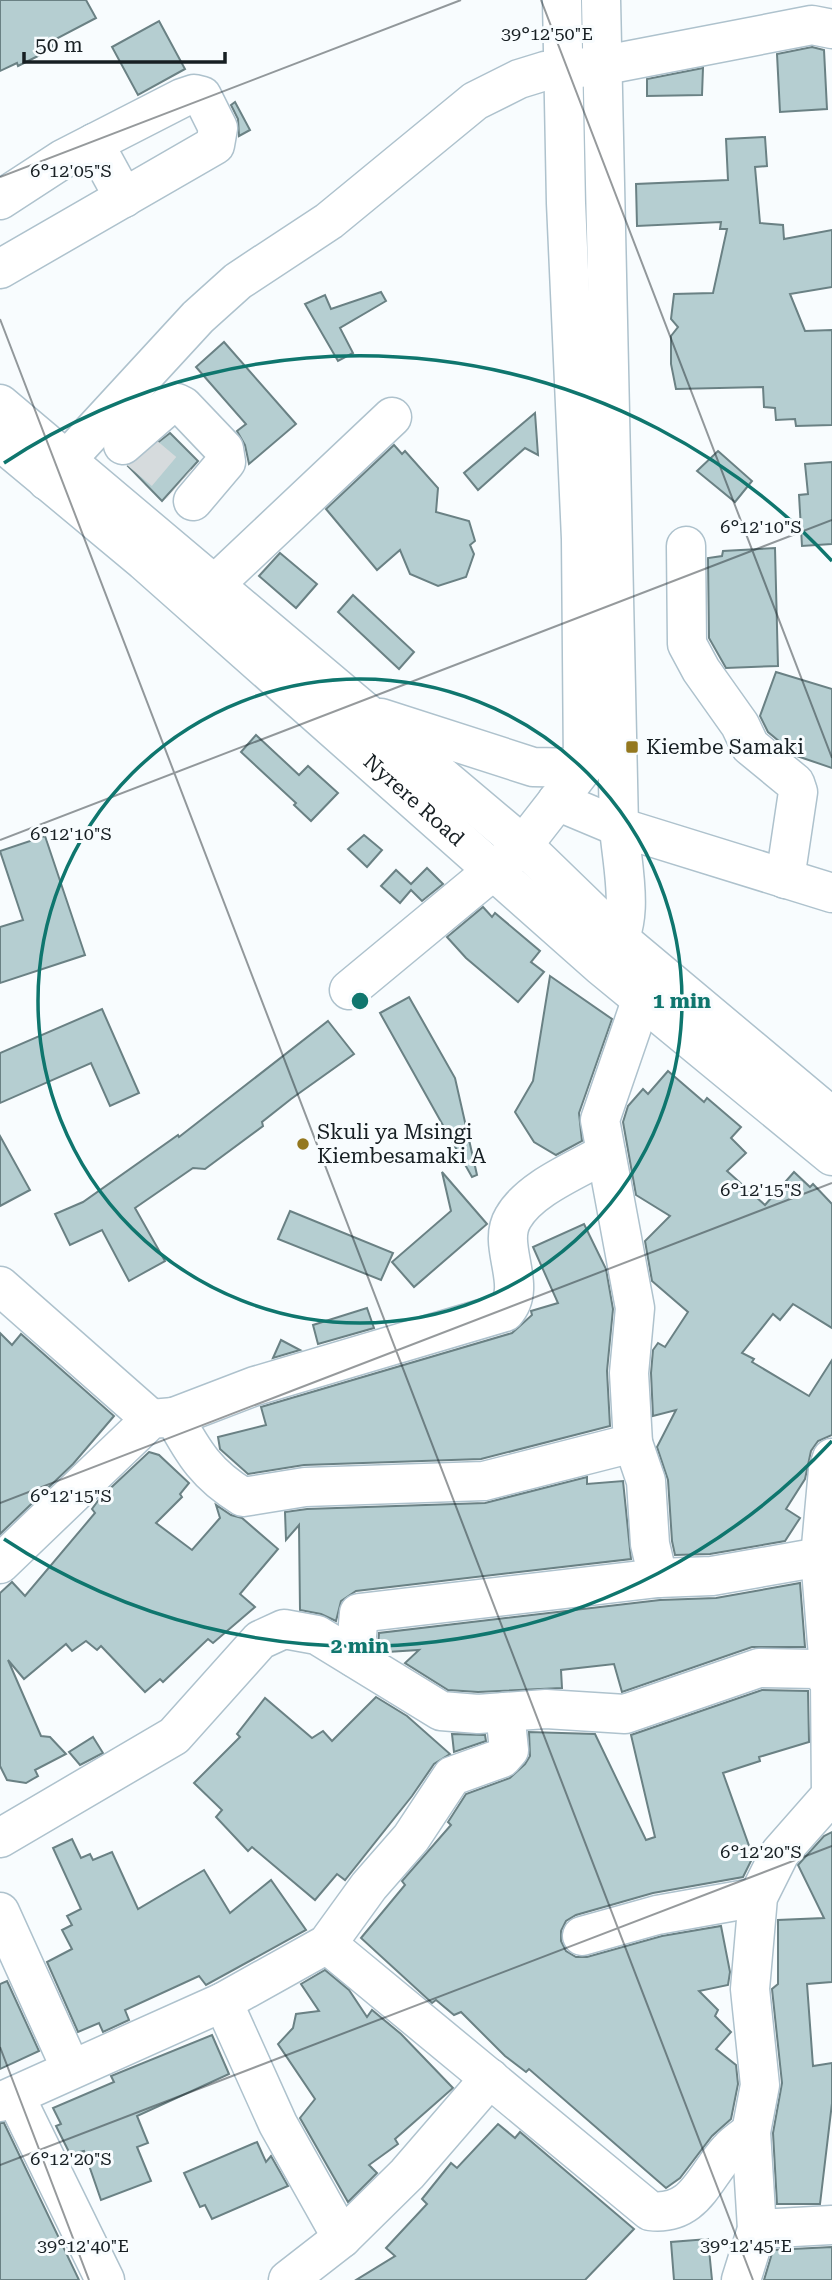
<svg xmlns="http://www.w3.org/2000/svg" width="832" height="2280" font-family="'Roboto Serif',serif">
<rect width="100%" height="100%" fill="#f8fcfe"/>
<!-- building -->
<g fill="#b5ced1" stroke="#6a8184" stroke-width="2">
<path d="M 0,0 L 86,0 L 96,18 L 50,42 L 54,48 L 18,66 L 17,63 L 0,71 Z"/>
<path d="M 159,21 L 185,69 L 138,95 L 112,47 Z"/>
<path d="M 812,47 L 824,50 L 827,109 L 780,112 L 777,54 Z"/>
<path d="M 703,68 L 702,95 L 647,96 L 647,79 Z"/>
<path d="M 235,102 L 250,130 L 239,136 L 238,119 L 231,105 Z"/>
<path d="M 765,137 L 767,166 L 755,167 L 760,223 L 783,225 L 784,239 L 832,230 L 832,287 L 790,294 L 805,331 L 832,330 L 832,425 L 796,426 L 795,419 L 776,420 L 775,408 L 764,407 L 763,387 L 676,389 L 671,364 L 671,336 L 678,327 L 671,319 L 674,294 L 713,293 L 727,229 L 720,229 L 721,222 L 637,226 L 636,184 L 728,180 L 726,139 Z"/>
<path d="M 381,292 L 386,301 L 340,328 L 353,353 L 338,361 L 305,304 L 325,295 L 331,309 Z"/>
<path d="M 224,342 L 296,424 L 249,464 L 245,445 L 237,431 L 246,424 L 196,367 Z"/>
<path d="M 535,413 L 538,455 L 525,448 L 478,490 L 464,473 Z"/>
<path d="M 170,433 L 198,461 L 162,501 L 128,466 Z"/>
<path d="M 394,445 L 402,454 L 405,451 L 438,488 L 436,512 L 469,521 L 475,541 L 470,545 L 474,554 L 466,577 L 438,586 L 410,574 L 400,550 L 377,570 L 326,509 Z"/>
<path d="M 718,451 L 752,481 L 735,502 L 697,471 Z"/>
<path d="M 832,462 L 832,544 L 802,546 L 799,495 L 808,494 L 805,464 Z"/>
<path d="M 775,548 L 778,666 L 726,668 L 709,638 L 708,558 L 722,556 L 723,551 Z"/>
<path d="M 280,553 L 317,584 L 296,608 L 259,576 Z"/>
<path d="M 353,595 L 414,652 L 399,669 L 338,612 Z"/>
<path d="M 776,672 L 832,689 L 832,768 L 797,756 L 768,732 L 760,716 Z"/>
<path d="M 256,735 L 299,775 L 308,766 L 338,793 L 311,821 L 294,805 L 296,803 L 241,752 Z"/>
<path d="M 364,835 L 382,850 L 367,867 L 348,849 Z"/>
<path d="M 45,836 L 85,955 L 0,983 L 0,927 L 23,920 L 0,851 Z"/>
<path d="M 427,868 L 443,884 L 422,901 L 411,890 L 400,903 L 381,886 L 396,870 L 411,884 Z"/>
<path d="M 483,907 L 492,917 L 495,913 L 540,951 L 531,962 L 544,972 L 518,1002 L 466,958 L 447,937 Z"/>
<path d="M 550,976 L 612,1019 L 579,1113 L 582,1141 L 556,1155 L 534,1142 L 515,1112 L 533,1081 Z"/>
<path d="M 409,997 L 455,1078 L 477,1175 L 472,1177 L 380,1013 Z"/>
<path d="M 102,1009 L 139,1093 L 110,1106 L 91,1063 L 0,1103 L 0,1053 Z"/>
<path d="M 328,1021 L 354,1054 L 291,1099 L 262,1122 L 263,1126 L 205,1169 L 193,1168 L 135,1208 L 165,1261 L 129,1281 L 102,1230 L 70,1245 L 55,1214 L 83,1202 L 178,1135 L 179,1137 Z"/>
<path d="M 668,1071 L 704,1102 L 707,1098 L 741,1127 L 731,1138 L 746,1153 L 727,1171 L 765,1205 L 794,1172 L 810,1187 L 813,1184 L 832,1204 L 832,1328 L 793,1304 L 780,1320 L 773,1314 L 742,1353 L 754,1359 L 752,1362 L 809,1396 L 832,1360 L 832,1435 L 818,1441 L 811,1451 L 805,1479 L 786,1509 L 800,1518 L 785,1541 L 710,1554 L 675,1555 L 672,1541 L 668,1480 L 657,1447 L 676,1410 L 653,1416 L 651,1373 L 653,1350 L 658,1343 L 665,1347 L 688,1312 L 652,1281 L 645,1241 L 670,1216 L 636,1195 L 623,1122 L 628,1106 L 643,1089 L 648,1094 Z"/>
<path d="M 0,1136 L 30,1190 L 0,1206 Z"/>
<path d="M 442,1172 L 487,1224 L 414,1287 L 392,1262 L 451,1211 Z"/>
<path d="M 290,1211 L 393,1253 L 381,1280 L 278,1239 Z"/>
<path d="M 584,1224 L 606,1269 L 613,1309 L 607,1371 L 610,1426 L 481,1459 L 304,1465 L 248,1474 L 220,1449 L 218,1437 L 266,1425 L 261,1407 L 512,1333 L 532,1315 L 531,1311 L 558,1303 L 533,1247 Z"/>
<path d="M 367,1308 L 374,1328 L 318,1344 L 313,1325 Z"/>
<path d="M 0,1333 L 12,1345 L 21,1334 L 114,1416 L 73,1464 L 0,1534 Z"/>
<path d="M 281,1340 L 300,1350 L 273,1358 Z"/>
<path d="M 149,1452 L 159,1455 L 189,1483 L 180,1494 L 182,1497 L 156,1523 L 192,1550 L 220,1518 L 216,1505 L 231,1515 L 242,1518 L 278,1549 L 240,1594 L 255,1607 L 213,1643 L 208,1639 L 163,1682 L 160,1679 L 145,1692 L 101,1646 L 97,1650 L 86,1641 L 72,1651 L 66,1644 L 24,1679 L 8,1660 L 41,1736 L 50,1737 L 66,1754 L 35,1770 L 38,1776 L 26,1783 L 7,1780 L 0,1766 L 0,1593 L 12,1582 L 25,1596 L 95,1513 L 92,1509 L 100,1498 Z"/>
<path d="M 587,1477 L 587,1484 L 623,1481 L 631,1559 L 356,1591 L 341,1601 L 336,1621 L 321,1614 L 300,1610 L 299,1525 L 286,1540 L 285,1512 L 307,1509 L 485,1503 Z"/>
<path d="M 800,1583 L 805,1647 L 752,1647 L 622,1692 L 614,1664 L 561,1670 L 562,1688 L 478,1692 L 448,1690 L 405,1663 L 419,1650 L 387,1652 L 378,1647 L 379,1633 L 660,1600 L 716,1598 Z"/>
<path d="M 762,1690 L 808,1691 L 809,1742 L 759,1757 L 760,1761 L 723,1773 L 753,1857 L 743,1877 L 653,1893 L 576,1915 L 566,1921 L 561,1931 L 561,1941 L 566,1951 L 576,1957 L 587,1957 L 662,1936 L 721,1926 L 730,1972 L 728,1985 L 699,1991 L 718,2010 L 715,2016 L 731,2032 L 716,2049 L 736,2065 L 738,2084 L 731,2119 L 712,2136 L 680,2178 L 666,2188 L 529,2069 L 526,2072 L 505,2056 L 461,2012 L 454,2015 L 436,2000 L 432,2003 L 361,1938 L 405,1885 L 402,1881 L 451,1825 L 448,1822 L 466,1794 L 510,1778 L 525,1764 L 530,1756 L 529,1732 L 595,1734 L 646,1840 L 655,1837 L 631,1735 Z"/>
<path d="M 376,1697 L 407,1716 L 450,1754 L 434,1764 L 412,1796 L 345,1880 L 337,1874 L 315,1900 L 252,1847 L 248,1851 L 216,1817 L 222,1810 L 194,1783 L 240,1737 L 237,1734 L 265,1698 L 312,1738 L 323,1731 L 332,1741 Z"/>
<path d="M 452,1734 L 485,1735 L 486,1741 L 454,1752 Z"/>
<path d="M 93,1737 L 103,1753 L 80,1765 L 69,1752 Z"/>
<path d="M 832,1832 L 832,1982 L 807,1984 L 813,2066 L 832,2063 L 832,2103 L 820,2204 L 777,2204 L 773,2133 L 782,2083 L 772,1989 L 778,1984 L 778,1920 L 824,1918 L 798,1865 L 824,1836 Z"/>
<path d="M 72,1839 L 81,1858 L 90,1854 L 93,1860 L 112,1852 L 138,1909 L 204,1870 L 230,1913 L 271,1880 L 306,1930 L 206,1985 L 199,1976 L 125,2010 L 129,2020 L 103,2032 L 99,2023 L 78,2032 L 47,1962 L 72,1949 L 62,1930 L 72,1925 L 67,1916 L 81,1909 L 53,1848 Z"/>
<path d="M 325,1970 L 349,1990 L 367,2017 L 372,2010 L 401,2034 L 453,2088 L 395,2139 L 398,2144 L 369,2165 L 377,2173 L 348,2202 L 300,2118 L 315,2099 L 278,2044 L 293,2028 L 296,2014 L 319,2011 L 301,1984 Z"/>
<path d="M 7,1981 L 39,2051 L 0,2069 L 0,1984 Z"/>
<path d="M 212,2035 L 229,2074 L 137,2116 L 148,2143 L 137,2147 L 151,2181 L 101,2200 L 84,2151 L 70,2154 L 56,2126 L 61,2124 L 53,2108 L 114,2082 L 111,2076 Z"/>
<path d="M 0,2123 L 4,2123 L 79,2280 L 0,2280 Z"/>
<path d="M 498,2124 L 515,2138 L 520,2132 L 634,2229 L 585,2280 L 356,2280 L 395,2256 L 386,2248 L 427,2204 L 422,2199 L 451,2163 L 457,2168 Z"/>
<path d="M 257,2142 L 266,2162 L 271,2156 L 288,2186 L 212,2219 L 205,2205 L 200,2207 L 184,2173 Z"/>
<path d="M 708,2239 L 712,2280 L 674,2280 L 671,2242 Z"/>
<path d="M 832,2247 L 832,2280 L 764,2280 L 773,2250 Z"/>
</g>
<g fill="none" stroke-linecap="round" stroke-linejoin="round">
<!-- minor-tunnel -->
<path stroke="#d6dbdd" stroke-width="38" stroke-dasharray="38 19" stroke-linecap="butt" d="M 135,447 L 179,484"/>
<!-- minor casing -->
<g stroke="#aec2cd" stroke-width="41">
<g id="minor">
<path d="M 94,143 L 124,198"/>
<path d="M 0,200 L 63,159 L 182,98 L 194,94 L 202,96 L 218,128 L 215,145 L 0,269"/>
<path d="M 123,445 L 169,405 L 177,403 L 183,406 L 224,449 L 226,462 L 193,501"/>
<path d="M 47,481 L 198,317 L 238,281 L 329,221 L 475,101 L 519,79 L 545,71 L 600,66 L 812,25 L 832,29"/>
<path d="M 686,546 L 687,644 L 701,670 L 740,725 L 750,746 L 795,783 L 798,792 L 785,879"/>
<path d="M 213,586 L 392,417"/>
<path d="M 557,801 L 619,827 L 832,893"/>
<path d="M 349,990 L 495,869"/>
<path d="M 0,1286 L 151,1419"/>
<path d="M 174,1417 L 255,1386 L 505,1312 C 529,1286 496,1246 513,1218 C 530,1188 577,1170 606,1153"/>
<path d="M 633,1443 L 646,1481 L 650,1544 L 658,1578"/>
<path d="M 0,1564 L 151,1419 L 174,1417 C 194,1454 207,1475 243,1497 L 305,1487 L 484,1481 L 633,1443 L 629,1373 L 635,1308 L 600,1120 L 642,998"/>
<path d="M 355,1658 L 359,1613 L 658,1578 L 712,1576 L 820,1557"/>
<path d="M 0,1838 L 174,1736 L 260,1640 L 284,1629 L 317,1635 L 441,1711 L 478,1714 L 546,1709 L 625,1714 L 759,1668 L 816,1669 L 832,1681"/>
<path d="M 0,1912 L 71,2069"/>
<path d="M 582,1936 L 657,1915 L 758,1897"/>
<path d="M 327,1944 L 650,2211 C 695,2216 703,2178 729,2150 C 735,2143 743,2138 751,2132"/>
<path d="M 223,2002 L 278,2124 L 342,2238"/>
<path d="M 15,2096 L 105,2280"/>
<path d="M 0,2102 L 223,2002 L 327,1944 L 369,1886 L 411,1838 L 452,1776 L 502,1758 L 509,1750 L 505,1712"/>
<path d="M 757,2229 L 832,2225"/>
<path d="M 288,2280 L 342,2238 L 407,2174 L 490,2078"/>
<path d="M 741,2280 L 757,2229 L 751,2132 L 760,2085 L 750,1989 L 758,1897 L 780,1853 L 831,1795 L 830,1681 L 820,1557 L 828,1470 L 832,1458"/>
</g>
</g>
<!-- major casing -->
<g stroke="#aec2cd" stroke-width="41">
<g id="major">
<path d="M 601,0 L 619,827 C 622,867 637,923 610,955"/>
<path d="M 0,404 L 523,845 L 622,941 L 832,1117"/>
<path id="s1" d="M 0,441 L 144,561 L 601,966 L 832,1156"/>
<path d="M 381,718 L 533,767 L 583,768"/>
<path d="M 505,861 L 523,845 L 583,768 L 581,539 L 566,203 L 562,0"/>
</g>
</g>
<!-- minor -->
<use href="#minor" stroke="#fff" stroke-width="38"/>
<!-- major -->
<use href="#major" stroke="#fff" stroke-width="38"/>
</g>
<!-- ticks -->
<path fill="none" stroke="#171f23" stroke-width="2" stroke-opacity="0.45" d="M 541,0 L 832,758M 0,177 L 461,0M 0,319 L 753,2280M 0,840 L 832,520M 0,1503 L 832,1183M 0,2047 L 89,2280M 0,2165 L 832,1846"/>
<!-- distance rings -->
<g fill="none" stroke="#0f766e" stroke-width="3.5">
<circle cx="360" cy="1001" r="322"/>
<path d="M832 1441A645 645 0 0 1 4 1539M4 463A645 645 0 0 1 832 561"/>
</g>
<!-- markers -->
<g fill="#94781f" stroke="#f8fcfe" stroke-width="2.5">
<rect x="625" y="740" width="14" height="14" rx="3.5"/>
<circle cx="303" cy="1144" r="7"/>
</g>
<g text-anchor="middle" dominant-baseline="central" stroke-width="6" stroke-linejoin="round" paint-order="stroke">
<!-- poi labels -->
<g font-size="21" fill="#171f23" stroke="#f8fcfe" text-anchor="start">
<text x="646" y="747">Kiembe Samaki</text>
<text x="317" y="1132">Skuli ya Msingi<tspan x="317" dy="24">Kiembesamaki A</tspan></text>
</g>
<!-- street labels -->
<g font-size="21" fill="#171f23" stroke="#f8fcfe">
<text stroke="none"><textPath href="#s1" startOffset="548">Nyrere Road</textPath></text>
</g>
</g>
<g font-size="18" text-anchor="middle" fill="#171f23" stroke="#f8fcfe" stroke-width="6" stroke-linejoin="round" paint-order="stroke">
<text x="547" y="40">39°12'50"E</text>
<text x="71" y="177">6°12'05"S</text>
<text x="761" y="533">6°12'10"S</text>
<text x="71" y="840">6°12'10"S</text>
<text x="761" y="1196">6°12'15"S</text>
<text x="71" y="1502">6°12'15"S</text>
<text x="761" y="1858">6°12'20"S</text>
<text x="71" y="2165">6°12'20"S</text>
<text x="83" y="2252">39°12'40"E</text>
<text x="746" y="2252">39°12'45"E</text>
</g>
<circle cx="360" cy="1001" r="10" fill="#0f766e" stroke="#f8fcfe" stroke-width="3.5"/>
<g font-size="21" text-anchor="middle" font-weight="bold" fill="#0f766e" stroke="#f8fcfe" stroke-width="6" stroke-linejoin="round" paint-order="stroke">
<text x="682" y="1008">1 min</text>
<text x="360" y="1653">2 min</text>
</g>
<!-- scale -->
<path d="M24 52v10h201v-10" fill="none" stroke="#171f23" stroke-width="3.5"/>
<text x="35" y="52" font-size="21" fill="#171f23" stroke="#f8fcfe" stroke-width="5" paint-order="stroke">50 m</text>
</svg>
